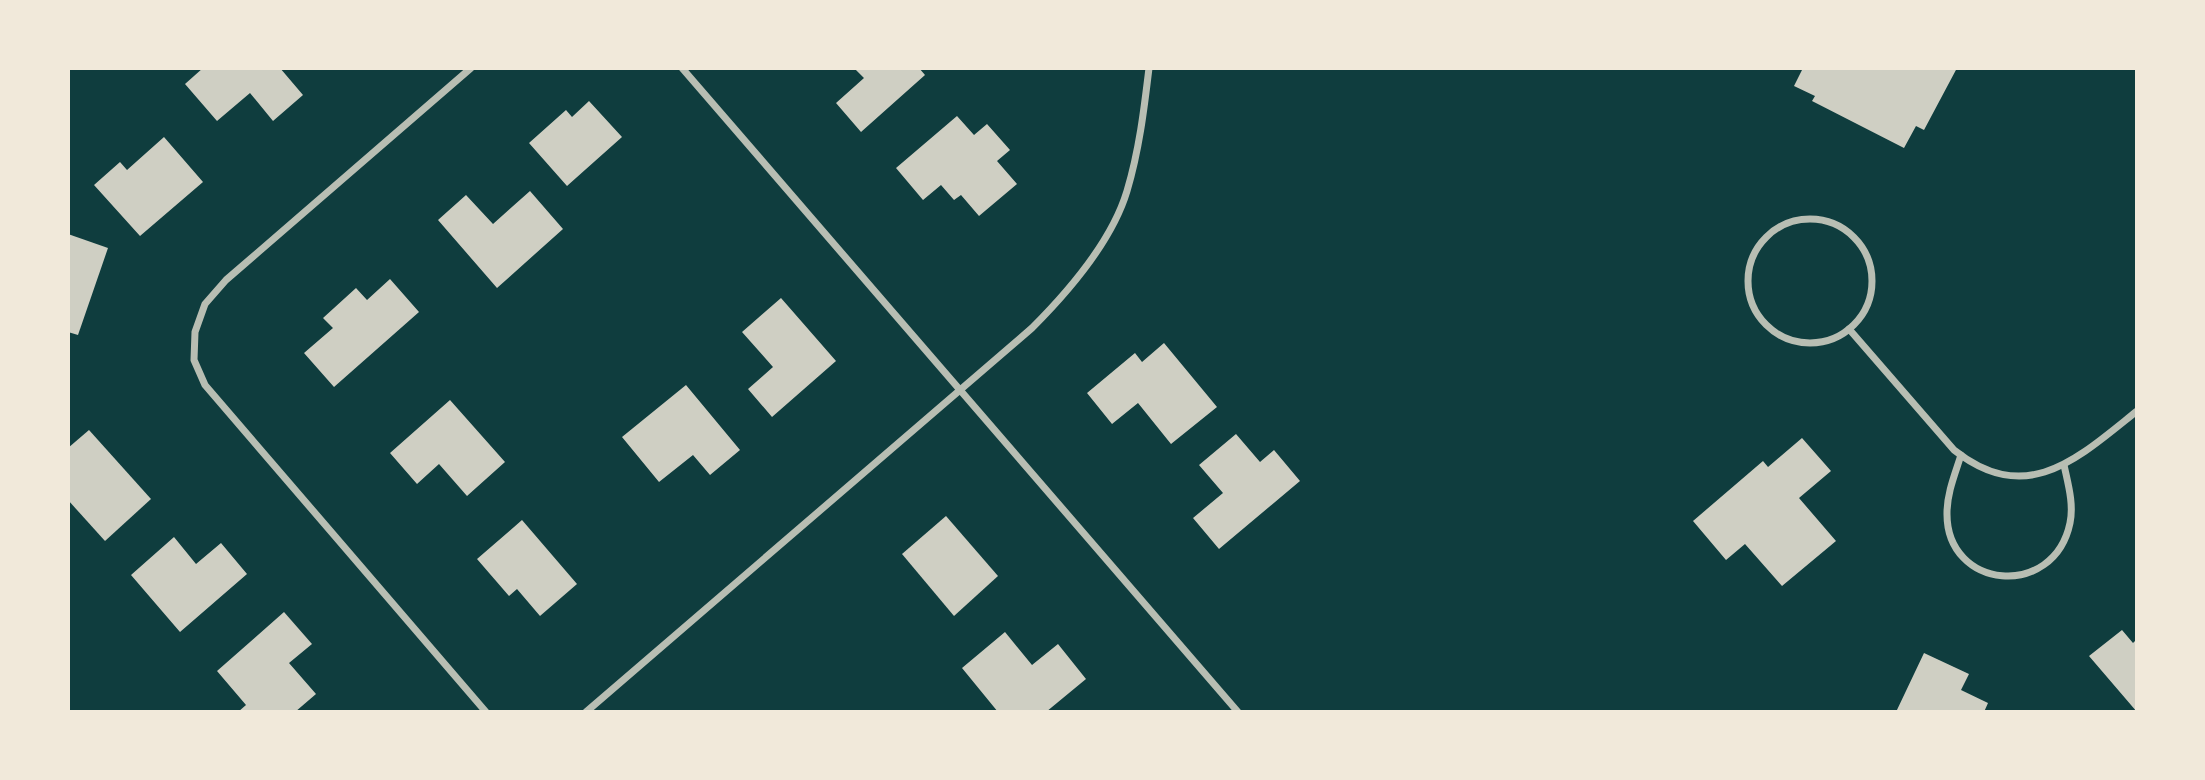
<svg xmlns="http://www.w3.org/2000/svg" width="2205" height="780" font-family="'Asap Condensed',sans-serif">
<rect width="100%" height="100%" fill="#0f3d3e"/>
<!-- building -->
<g fill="#cfcfc3">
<path d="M 203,68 L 280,68 L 303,95 L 273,121 L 250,93 L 217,121 L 185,84 Z"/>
<path d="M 854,68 L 919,68 L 925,75 L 861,132 L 836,103 L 864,78 Z"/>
<path d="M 1803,68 L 1957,68 L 1924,130 L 1916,126 L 1904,148 L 1812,101 L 1815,96 L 1794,86 Z"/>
<path d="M 589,101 L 622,137 L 567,186 L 529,143 L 566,110 L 572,117 Z"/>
<path d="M 957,116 L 974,135 L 987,124 L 1010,150 L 997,161 L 1017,184 L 979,216 L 961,195 L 954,200 L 941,185 L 923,200 L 896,168 Z"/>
<path d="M 164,137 L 203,182 L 140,236 L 94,185 L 120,162 L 127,170 Z"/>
<path d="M 530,191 L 563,229 L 497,288 L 438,220 L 466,195 L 493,224 Z"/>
<path d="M 68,234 L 108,248 L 78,335 L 68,332 Z"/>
<path d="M 390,279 L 419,312 L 334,387 L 304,353 L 333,328 L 323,318 L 356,288 L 367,300 Z"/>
<path d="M 781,298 L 836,361 L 772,417 L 748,389 L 773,367 L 742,332 Z"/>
<path d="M 1164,343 L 1217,407 L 1171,444 L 1138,403 L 1112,424 L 1087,393 L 1135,353 L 1142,362 Z"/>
<path d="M 686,385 L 740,450 L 710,475 L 693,455 L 659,482 L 622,437 Z"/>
<path d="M 450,400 L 505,462 L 467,496 L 439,464 L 417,484 L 390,453 Z"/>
<path d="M 89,430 L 151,499 L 105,541 L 68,500 L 68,448 Z"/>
<path d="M 1236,434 L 1260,462 L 1274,450 L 1300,481 L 1219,549 L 1193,518 L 1223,493 L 1199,465 Z"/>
<path d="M 1802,438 L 1831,471 L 1799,498 L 1836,541 L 1782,586 L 1745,544 L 1726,560 L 1693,521 L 1763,461 L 1768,467 Z"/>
<path d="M 946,516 L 998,576 L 954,616 L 902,554 Z"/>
<path d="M 522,520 L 577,584 L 540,616 L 517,589 L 509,596 L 477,559 Z"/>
<path d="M 174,537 L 196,564 L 221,543 L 247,574 L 180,632 L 131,575 Z"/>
<path d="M 284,612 L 312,644 L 289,663 L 316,694 L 295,712 L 238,712 L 246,705 L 217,671 Z"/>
<path d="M 2122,630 L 2133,643 L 2137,639 L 2137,712 L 2089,656 Z"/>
<path d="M 1005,632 L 1032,665 L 1058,644 L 1086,679 L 1046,712 L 998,712 L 962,668 Z"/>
<path d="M 1924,653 L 1969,674 L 1961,690 L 1988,703 L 1984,712 L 1896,712 Z"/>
</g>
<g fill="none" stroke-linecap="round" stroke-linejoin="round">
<!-- minor -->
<g stroke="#b8beb3" stroke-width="7">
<path d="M 471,68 L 226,280 L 205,304 L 195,332 L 194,360 L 205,385 L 486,712"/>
<path d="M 682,68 L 1238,712"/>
<circle cx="1810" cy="281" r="62"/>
<path d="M 1849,329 L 1954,450 C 2027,508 2078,458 2137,411"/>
<path d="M 1961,455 C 1955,474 1947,493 1947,513 C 1946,590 2054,600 2070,523 C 2074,504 2068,484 2064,465"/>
<path d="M 586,712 L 1032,328 C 1068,292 1112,241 1127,191 C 1139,151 1144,110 1149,68"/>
</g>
</g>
<!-- border -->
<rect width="2205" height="780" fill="none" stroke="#f1e9da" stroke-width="140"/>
</svg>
